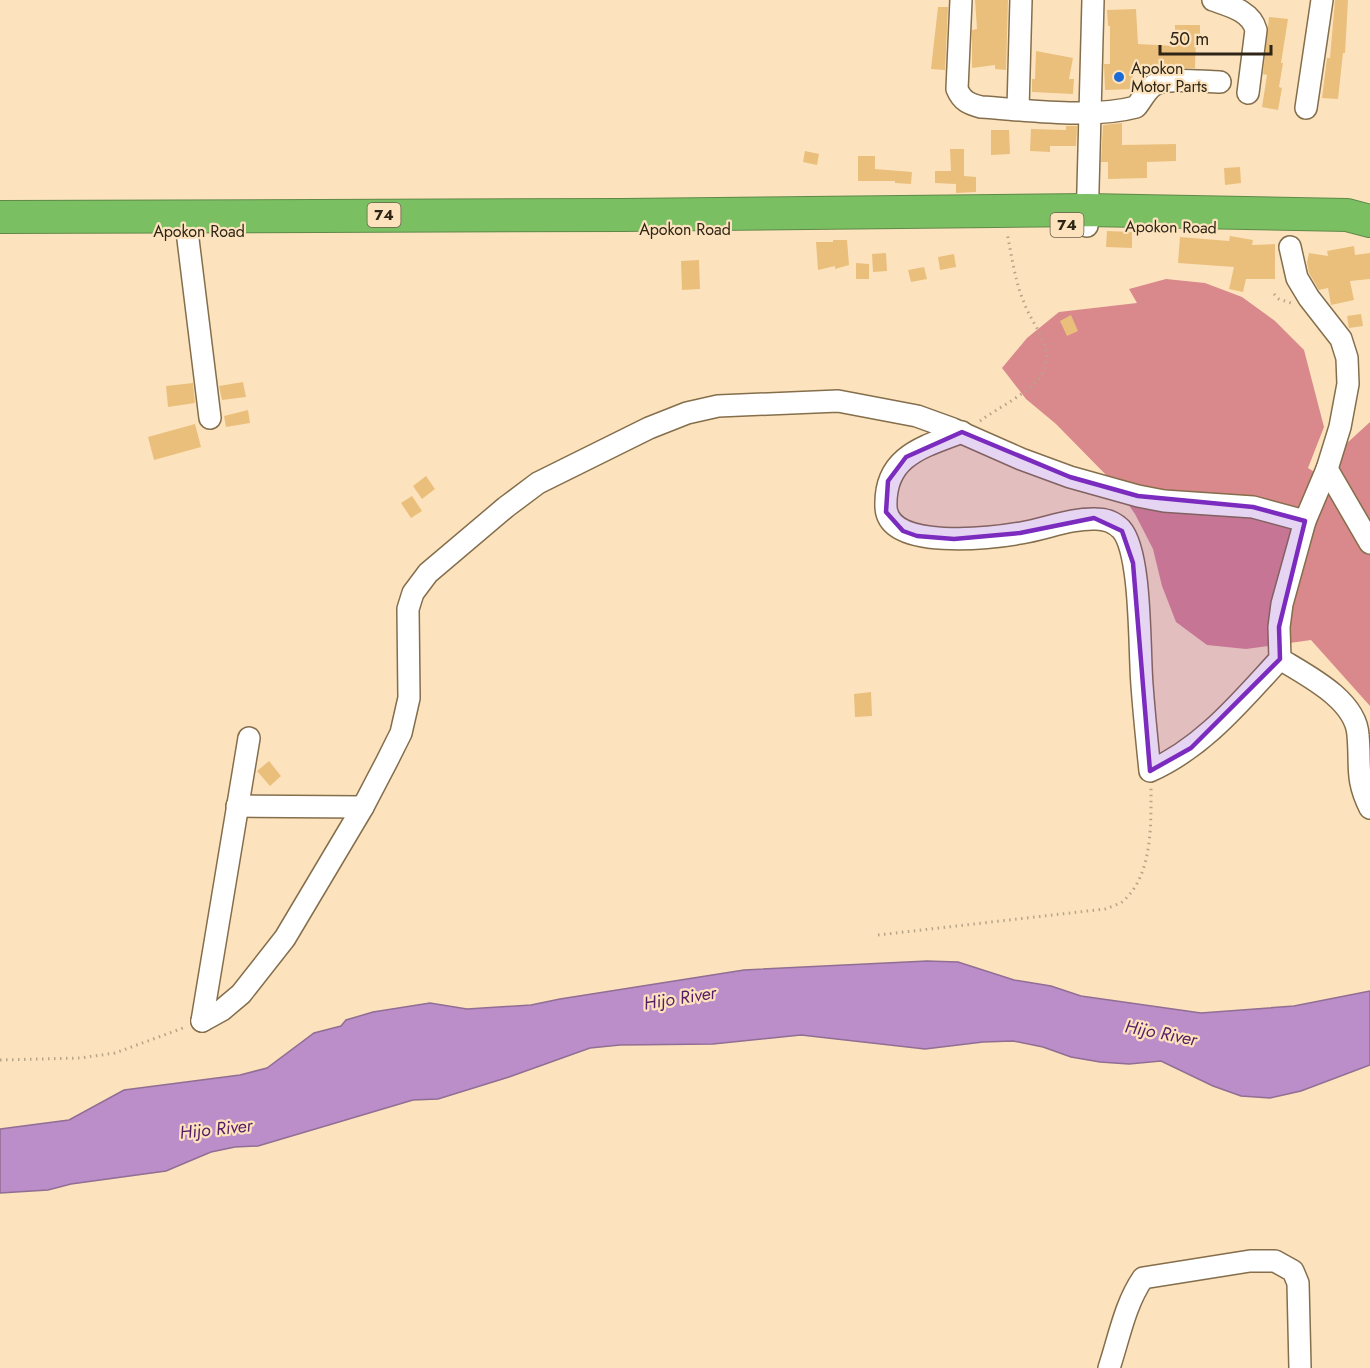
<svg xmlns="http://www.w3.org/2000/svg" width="1370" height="1368" font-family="Jost,sans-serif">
<rect width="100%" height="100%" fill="#fce3be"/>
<!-- forest -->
<path fill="#d9888b" d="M 1166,279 L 1205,283 L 1242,297 L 1275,321 L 1304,350 L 1324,427 L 1308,468 L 1332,483 L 1346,444 L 1370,422 L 1370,706 L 1311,640 L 1246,649 L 1207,645 L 1176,622 L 1162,586 L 1153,549 L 1135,514 L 1112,481 L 1056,424 L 1026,399 L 1002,368 L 1027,338 L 1059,312 L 1137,303 L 1129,289 Z"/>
<!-- water -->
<path fill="#bb8dc9" stroke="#916e93" stroke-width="1.5" d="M 927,961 L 958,962 L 1014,980 L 1051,986 L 1081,996 L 1201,1013 L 1294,1006 L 1370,991 L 1370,1065 L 1301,1091 L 1270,1098 L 1241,1096 L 1213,1086 L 1161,1061 L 1129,1064 L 1100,1062 L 1071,1057 L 1043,1047 L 1013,1041 L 983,1042 L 925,1049 L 801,1035 L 713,1044 L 620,1045 L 590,1048 L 509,1077 L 438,1099 L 413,1100 L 258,1146 L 235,1147 L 211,1152 L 166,1171 L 71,1184 L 48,1190 L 0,1193 L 0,1129 L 69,1120 L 124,1090 L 240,1075 L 267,1068 L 314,1033 L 341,1026 L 346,1020 L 373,1012 L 430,1003 L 467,1009 L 531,1005 L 560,999 L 744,970 Z"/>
<!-- building -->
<g fill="#eabf7b">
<path d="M 975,0 L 1008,0 L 1006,70 L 995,69 L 995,65 L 972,68 L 972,30 L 977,29 Z"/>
<path d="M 1335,0 L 1348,0 L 1345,53 L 1343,53 L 1338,99 L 1322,98 L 1327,58 L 1330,58 Z"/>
<path d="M 938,7 L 948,7 L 945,70 L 931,69 Z"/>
<path d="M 1136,9 L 1138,44 L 1175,46 L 1175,25 L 1200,25 L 1200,38 L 1196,38 L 1195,68 L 1167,68 L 1151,73 L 1133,72 L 1133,89 L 1105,90 L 1104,64 L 1110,64 L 1110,26 L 1108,26 L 1107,10 Z"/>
<path d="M 1269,17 L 1288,19 L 1281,63 L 1283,63 L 1279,87 L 1282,88 L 1278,110 L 1262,107 L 1267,75 L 1263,74 Z"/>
<path d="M 1036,51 L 1073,58 L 1069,79 L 1074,79 L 1073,94 L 1032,92 L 1032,79 L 1035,79 Z"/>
<path d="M 1122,123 L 1122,145 L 1176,144 L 1176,161 L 1147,162 L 1147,178 L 1108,179 L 1108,162 L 1101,162 L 1103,125 Z"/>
<path d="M 1066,126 L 1077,126 L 1076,146 L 1050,146 L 1050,152 L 1030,151 L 1031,129 L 1066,130 Z"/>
<path d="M 991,130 L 1009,130 L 1010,154 L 991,155 Z"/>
<path d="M 950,149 L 964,149 L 964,176 L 976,177 L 976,192 L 956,193 L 956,184 L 935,183 L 935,171 L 951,171 Z"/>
<path d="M 805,151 L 819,154 L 817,165 L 803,162 Z"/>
<path d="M 858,156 L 875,156 L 875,169 L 912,172 L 911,184 L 895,183 L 895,181 L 858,181 Z"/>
<path d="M 1240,167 L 1241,183 L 1225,185 L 1224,168 Z"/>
<path d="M 1107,231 L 1132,232 L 1132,248 L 1106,247 Z"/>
<path d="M 1230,236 L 1253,240 L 1252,245 L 1275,244 L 1275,279 L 1246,279 L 1243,292 L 1229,289 L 1234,267 L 1178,263 L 1180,237 L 1229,241 Z"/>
<path d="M 833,240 L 847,240 L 849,265 L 835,269 L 835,266 L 818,270 L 816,242 L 833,242 Z"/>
<path d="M 1354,246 L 1355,255 L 1370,253 L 1370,279 L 1350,281 L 1354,300 L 1331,305 L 1328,288 L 1319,290 L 1309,273 L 1307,263 L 1309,253 L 1328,256 L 1327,251 Z"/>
<path d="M 886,253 L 887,271 L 873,272 L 872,254 Z"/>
<path d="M 954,254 L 956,267 L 940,270 L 938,257 Z"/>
<path d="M 699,260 L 700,289 L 682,290 L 681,261 Z"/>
<path d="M 856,263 L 869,264 L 869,279 L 856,279 Z"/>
<path d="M 924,267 L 927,279 L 911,282 L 908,270 Z"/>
<path d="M 1361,314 L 1363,326 L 1349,328 L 1347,316 Z"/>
<path d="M 1071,315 L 1078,331 L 1067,336 L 1060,321 Z"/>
<path d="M 243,382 L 246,397 L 222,400 L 219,386 Z"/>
<path d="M 193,383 L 195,403 L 168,407 L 166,386 Z"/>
<path d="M 248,410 L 250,423 L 226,427 L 224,416 Z"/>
<path d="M 195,424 L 201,447 L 154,460 L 148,437 Z"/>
<path d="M 426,476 L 435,489 L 422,499 L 413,486 Z"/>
<path d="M 412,496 L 422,511 L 411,518 L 401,503 Z"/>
<path d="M 871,692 L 872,716 L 855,717 L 854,694 Z"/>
<path d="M 269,761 L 281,776 L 270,786 L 257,771 Z"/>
</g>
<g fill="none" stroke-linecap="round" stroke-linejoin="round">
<!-- minor casing -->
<g stroke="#846e4c" stroke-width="24">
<g id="minor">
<path d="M 961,0 L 957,89 C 962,101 969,104 981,107 C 1028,110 1091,119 1136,107 C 1142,100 1146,90 1154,85 C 1168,77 1203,82 1220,82"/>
<path d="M 1213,0 C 1230,6 1251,11 1256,30 L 1248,93"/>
<path d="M 1306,108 L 1322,0"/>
<path d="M 1018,109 L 1021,0"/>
<path d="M 1087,226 L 1093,0"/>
<path d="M 187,231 L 210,418"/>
<path d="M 962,432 C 923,447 884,456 886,507 C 888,551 992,538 1021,533 C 1046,529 1071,518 1096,519 C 1106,519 1114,522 1121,529 C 1142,552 1139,651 1142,685 C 1144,713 1147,742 1150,771 C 1204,747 1241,701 1280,659 L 1279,627 L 1282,604 L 1305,521 L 1327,469 L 1340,427 L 1348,384 L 1347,358 L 1341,339 L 1309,298 L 1297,278 L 1290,247"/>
<path d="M 1327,469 L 1370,543"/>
<path d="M 1280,659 C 1308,676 1356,700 1358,735 C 1361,766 1355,778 1370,808"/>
<path d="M 237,806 L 363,807"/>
<path d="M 202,1021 L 222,1010 L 241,994 L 285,938 L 363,807 L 386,763 L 401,733 L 409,698 L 408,609 L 413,593 L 428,573 L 506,507 L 538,483 L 649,428 L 687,413 L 718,406 L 838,401 L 917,416 L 953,429 L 1021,459 L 1070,477 L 1138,496 L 1164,501 L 1253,507 L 1305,521"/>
<path d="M 202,1021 L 249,738"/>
<path d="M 1109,1368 C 1119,1338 1125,1304 1143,1278 L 1250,1261 L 1275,1261 L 1293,1271 L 1298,1283 L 1300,1368"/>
</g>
</g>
<!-- highway casing -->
<g stroke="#608948" stroke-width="34">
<path id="highway" d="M 0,217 L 623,215 L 1087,210 L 1347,215 L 1370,221"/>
</g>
<!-- path -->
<g stroke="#b8a487" stroke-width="3" stroke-dasharray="1.5 4.5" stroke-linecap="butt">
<path d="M 1274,294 L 1279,299 L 1294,304"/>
<path d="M 980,421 C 998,408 1021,397 1037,381 C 1044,374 1048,361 1046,351 C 1043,334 1031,321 1025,305 C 1015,282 1012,257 1007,233"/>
<path d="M 878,935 L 1105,909 C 1110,907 1117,905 1122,902 C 1153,876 1151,824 1151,787"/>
<path d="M 0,1060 L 80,1058 L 115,1053 L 186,1027"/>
</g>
<!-- minor -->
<use href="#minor" stroke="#fff" stroke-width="21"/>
<!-- highway -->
<use href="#highway" stroke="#7bbf63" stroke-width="32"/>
</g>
<!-- marked area -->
<path fill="#7b2cbf" fill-opacity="0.2" stroke="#7b2cbf" stroke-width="4.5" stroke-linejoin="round" d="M 962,432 L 1070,477 L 1138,496 L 1253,507 L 1305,521 L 1279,627 L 1280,659 L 1191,748 L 1150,771 L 1133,563 L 1122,531 L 1094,518 L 1020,533 L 954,539 L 917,536 L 903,531 L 886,512 L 888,481 L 906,457 Z"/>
<!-- markers -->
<circle fill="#1c6ad5" stroke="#fce3be" stroke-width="2" cx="1119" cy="77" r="6"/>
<g text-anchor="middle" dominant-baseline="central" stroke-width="4.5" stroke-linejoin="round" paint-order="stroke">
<!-- shield labels -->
<g fill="#fce3be" stroke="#6c5e48" stroke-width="1.5">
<rect x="367.5" y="203" width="33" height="24" rx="4.5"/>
<rect x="1050.5" y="213" width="33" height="24" rx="4.5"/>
</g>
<g font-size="15" font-weight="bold" fill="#2e2516">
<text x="384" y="215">74</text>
<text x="1067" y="225">74</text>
</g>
<!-- poi labels -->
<g font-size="16" fill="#2e2516" stroke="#fce3be" text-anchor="start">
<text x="1131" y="68">Apokon<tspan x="1131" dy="18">Motor Parts</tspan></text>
</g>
<!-- street labels -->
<g font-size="16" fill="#2e2516" stroke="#fce3be">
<text transform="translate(1171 227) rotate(1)">Apokon Road</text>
<text x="685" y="229">Apokon Road</text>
<text x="199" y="231">Apokon Road</text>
</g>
<!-- water labels -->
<g font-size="18" font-style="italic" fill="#561d66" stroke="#fce3be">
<text transform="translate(680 998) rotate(-9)">Hijo River</text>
<text transform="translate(1161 1033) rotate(11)">Hijo River</text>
<text transform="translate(216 1129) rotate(-6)">Hijo River</text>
</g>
</g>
<!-- scale -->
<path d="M1160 45v9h111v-9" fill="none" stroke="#2e2516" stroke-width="3"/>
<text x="1169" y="45" font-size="18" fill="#2e2516" stroke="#fce3be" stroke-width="4.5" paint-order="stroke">50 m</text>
</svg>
